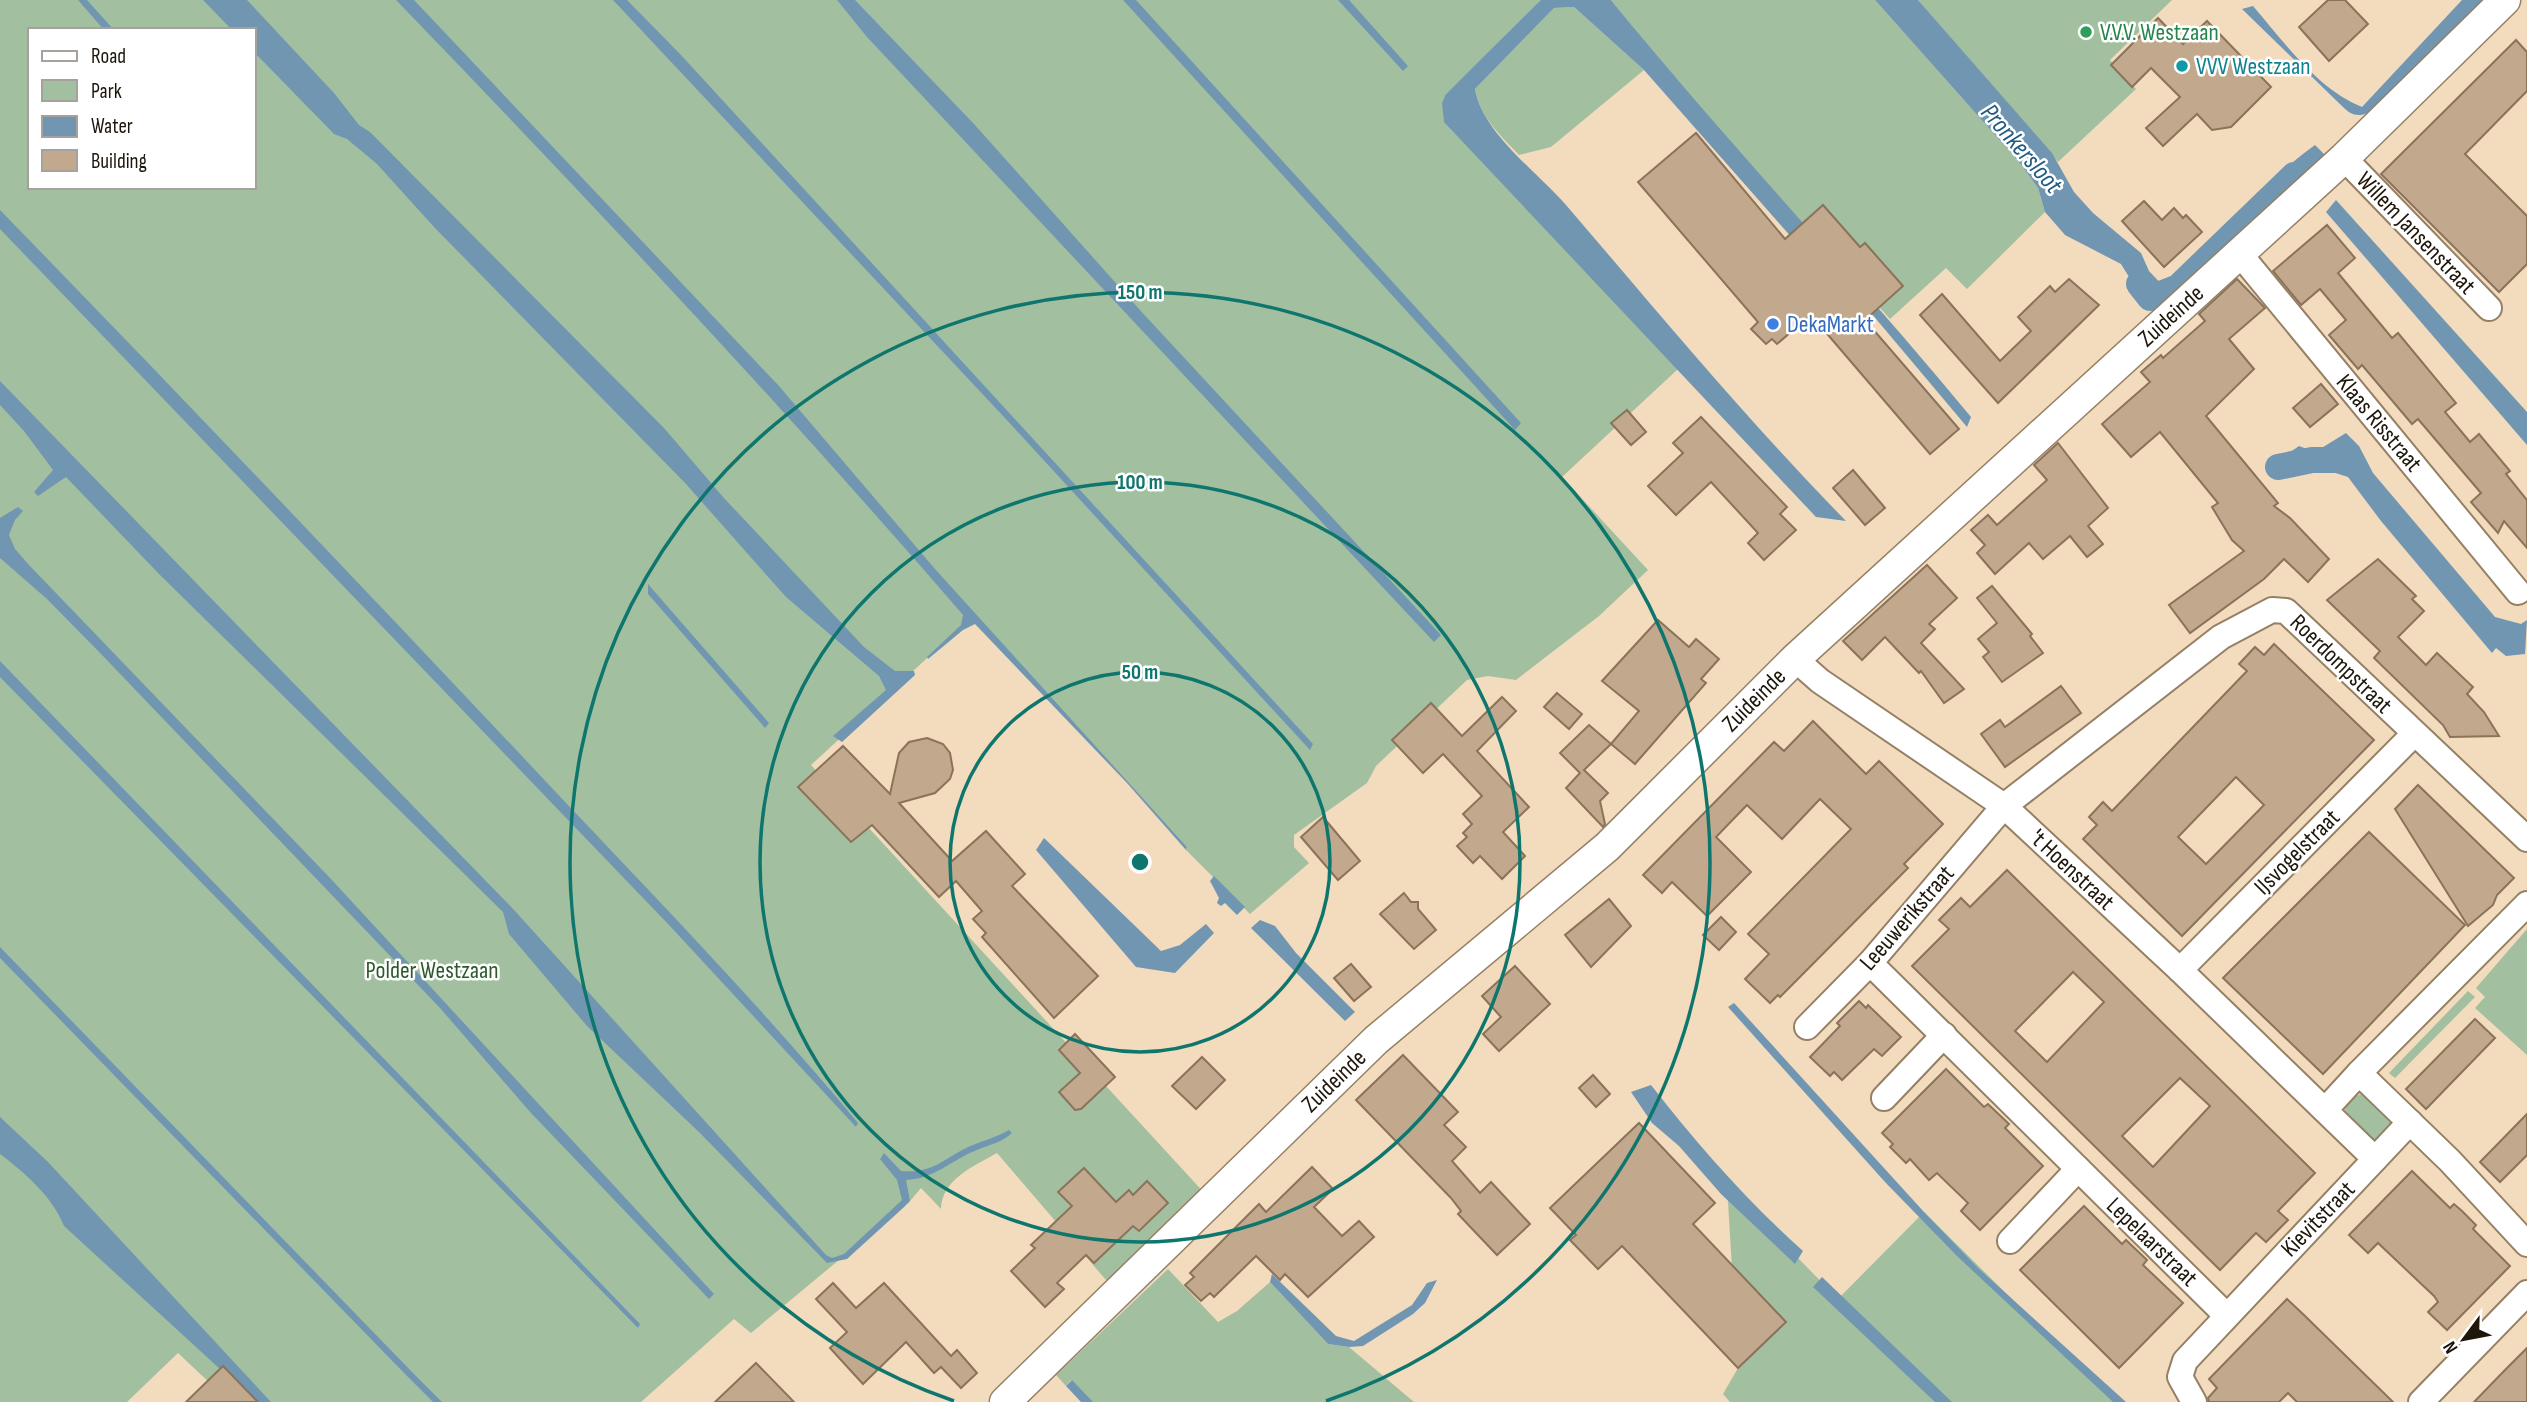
<svg xmlns="http://www.w3.org/2000/svg" width="2527" height="1402" font-family="'Sofia Sans Condensed',sans-serif">
<rect width="100%" height="100%" fill="#f3dbbe"/>
<!-- green -->
<g fill="#a2c0a0" fill-rule="evenodd">
<path d="M 0,0 L 1543,0 L 1446,94 L 1678,369 L 1562,477 L 1648,570 L 1599,616 L 1516,680 L 1488,676 L 1467,680 L 1376,766 L 1367,783 L 1294,835 L 1294,847 L 1309,863 L 1250,914 L 1186,850 L 1187,847 L 975,614 L 811,765 L 1208,1197 L 1112,1287 L 997,1153 C 974,1166 942,1179 941,1209 L 921,1188 L 910,1201 L 751,1333 L 734,1319 L 641,1402 L 230,1402 L 178,1353 L 127,1402 L 0,1402 ZM 30,30 L 254,30 L 254,187 L 30,187 Z"/>
<path d="M 1611,0 L 1875,0 L 2019,162 L 2038,188 L 2045,212 L 1967,289 L 1946,268 L 1890,319 L 1693,102 Z"/>
<path d="M 1918,0 L 2172,0 L 2110,60 L 2136,89 L 2058,162 Z"/>
<path d="M 1574,7 L 1644,70 L 1551,147 L 1519,155 C 1500,135 1480,117 1475,89 L 1554,8 Z"/>
<path d="M 2527,929 L 2527,1055 L 2475,1008 L 2485,997 L 2476,988 Z"/>
<path d="M 2468,991 L 2475,997 L 2395,1078 L 2389,1073 Z"/>
<path d="M 2363,1093 L 2391,1119 L 2395,1127 L 2377,1144 L 2345,1116 L 2346,1101 Z"/>
<path d="M 1727,1185 L 1838,1299 L 1924,1212 L 2116,1402 L 1730,1402 L 1723,1394 L 1738,1368 Z"/>
<path d="M 1168,1269 L 1218,1322 L 1237,1311 L 1270,1282 L 1328,1344 L 1349,1347 L 1414,1402 L 1092,1402 L 1071,1380 L 1066,1386 L 1056,1375 Z"/>
</g>
<!-- water -->
<g fill="#7196b2">
<path d="M 78,0 L 87,0 L 114,30 L 104,30 Z"/>
<path d="M 203,0 L 247,0 L 334,93 L 359,125 L 370,132 L 664,428 L 723,497 L 864,647 L 895,671 L 914,671 L 915,675 L 842,742 L 833,736 L 886,690 L 879,676 L 786,597 L 686,484 L 434,227 L 377,164 L 347,139 L 334,134 L 254,52 L 254,30 L 232,30 Z"/>
<path d="M 396,0 L 414,0 L 779,386 L 935,569 L 1187,847 L 1186,850 L 1127,783 L 975,624 L 963,630 L 928,659 L 927,657 L 961,625 L 963,615 C 781,404 590,201 396,0 Z"/>
<path d="M 613,0 L 627,0 L 681,55 L 1313,744 L 1310,750 L 1004,417 Z"/>
<path d="M 837,0 L 855,0 L 974,124 L 1139,309 L 1441,635 L 1434,642 L 867,37 Z"/>
<path d="M 1123,0 L 1136,0 L 1521,423 L 1515,430 Z"/>
<path d="M 1338,0 L 1349,0 L 1408,66 L 1403,71 Z"/>
<path d="M 1541,0 L 1611,0 C 1727,143 1854,275 1971,417 L 1967,427 L 1866,307 L 1838,290 L 1644,70 L 1574,7 L 1554,8 L 1475,89 C 1482,132 1537,172 1566,205 C 1657,311 1747,420 1846,521 L 1816,517 L 1444,122 L 1442,103 L 1446,94 Z"/>
<path d="M 1875,0 L 1918,0 L 2052,153 L 2074,192 L 2093,213 L 2141,253 L 2149,271 L 2168,291 L 2185,303 L 2158,315 L 2147,306 L 2121,264 L 2065,235 L 2045,212 L 2038,188 L 2019,162 Z"/>
<path d="M 2462,0 L 2484,0 C 2458,26 2395,100 2367,113 C 2357,118 2349,113 2343,107 L 2242,9 L 2253,6 C 2284,42 2317,89 2362,107 Z"/>
<path d="M 2315,145 L 2327,157 L 2277,200 C 2275,172 2295,160 2315,145 Z"/>
<path d="M 2336,200 L 2527,412 L 2527,445 L 2326,212 Z"/>
<path d="M 0,210 C 180,395 358,582 535,770 C 644,886 756,1000 858,1123 L 856,1127 L 669,925 L 0,229 Z"/>
<path d="M 0,381 L 515,911 L 826,1255 L 832,1258 L 844,1254 L 902,1200 L 897,1180 L 880,1159 L 884,1153 L 901,1171 C 935,1174 944,1157 973,1145 C 985,1140 997,1137 1009,1130 L 1012,1133 C 1001,1143 991,1144 977,1150 C 951,1160 935,1179 906,1180 L 910,1201 L 903,1208 L 847,1259 L 827,1263 L 700,1133 L 587,1026 L 509,934 L 503,912 L 160,575 L 66,477 L 38,496 L 34,492 L 53,470 L 24,431 L 0,405 Z"/>
<path d="M 2346,433 L 2359,446 L 2373,473 L 2495,617 L 2521,624 L 2527,620 L 2525,654 L 2506,656 L 2496,648 L 2492,653 L 2381,521 L 2348,477 L 2301,462 L 2270,466 L 2299,446 L 2315,452 Z"/>
<path d="M 18,507 L 23,511 L 15,520 L 9,535 L 15,549 L 29,565 L 331,879 L 714,1294 L 709,1299 L 531,1113 L 440,1008 L 103,656 L 47,599 L 0,558 L 0,518 Z"/>
<path d="M 648,584 L 769,723 L 765,728 L 648,594 Z"/>
<path d="M 0,661 L 640,1324 L 638,1328 L 0,677 Z"/>
<path d="M 1044,838 L 1161,951 L 1180,945 L 1206,924 L 1214,933 L 1175,973 L 1136,967 L 1036,850 Z"/>
<path d="M 1214,876 L 1245,907 L 1237,915 L 1225,903 L 1221,906 L 1217,903 L 1219,898 L 1210,881 Z"/>
<path d="M 1260,920 L 1275,926 L 1296,953 L 1355,1012 L 1345,1021 L 1251,928 Z"/>
<path d="M 0,947 L 412,1372 L 442,1402 L 433,1402 L 407,1376 L 0,958 Z"/>
<path d="M 1734,1003 L 1924,1212 L 1978,1268 L 2126,1402 L 2113,1402 L 1957,1256 L 1885,1182 L 1728,1007 Z"/>
<path d="M 1651,1085 C 1698,1145 1746,1200 1803,1251 L 1795,1264 L 1721,1194 L 1679,1146 L 1652,1123 L 1631,1092 Z"/>
<path d="M 0,1117 L 48,1162 L 271,1402 L 256,1402 L 64,1226 C 52,1196 25,1173 0,1154 Z"/>
<path d="M 1272,1274 L 1336,1336 L 1354,1341 L 1412,1305 L 1427,1283 L 1437,1280 L 1425,1303 L 1413,1314 L 1363,1346 L 1349,1347 L 1328,1344 L 1270,1282 Z"/>
<path d="M 1822,1277 L 1952,1402 L 1935,1402 L 1813,1287 Z"/>
<path d="M 1072,1380 L 1093,1402 L 1081,1402 L 1066,1386 Z"/>
</g>
<g fill="none" stroke-linecap="round" stroke-linejoin="round">
<!-- canal -->
<g stroke="#7196b2" stroke-width="26">
<path d="M 2139,284 L 2150,298 L 2178,287 L 2294,175 L 2301,180"/>
<path d="M 2278,467 L 2312,460 L 2334,460"/>
</g>
</g>
<!-- building -->
<g fill="#c2a98e" stroke="#8a735a" stroke-width="2" fill-rule="evenodd">
<path d="M 2328,0 L 2345,0 L 2368,24 L 2329,61 L 2299,27 Z"/>
<path d="M 2158,18 L 2183,44 L 2207,21 L 2271,87 L 2231,127 L 2212,130 L 2197,114 L 2163,146 L 2146,128 L 2180,97 L 2151,68 L 2132,87 L 2111,65 Z"/>
<path d="M 2516,40 L 2527,52 L 2527,91 L 2465,154 L 2527,216 L 2527,264 L 2499,292 L 2381,174 Z"/>
<path d="M 1696,133 L 1785,239 L 1823,205 L 1860,247 L 1865,243 L 1903,286 L 1865,320 L 1959,429 L 1930,454 L 1811,315 L 1777,344 L 1772,339 L 1766,344 L 1751,329 L 1758,322 L 1638,182 Z"/>
<path d="M 2144,201 L 2162,220 L 2174,208 L 2183,218 L 2186,215 L 2202,232 L 2164,267 L 2122,221 Z"/>
<path d="M 2327,225 L 2355,258 L 2338,273 L 2392,338 L 2398,333 L 2456,403 L 2445,412 L 2470,442 L 2479,434 L 2510,471 L 2506,474 L 2527,500 L 2527,548 L 2504,521 L 2498,533 L 2471,502 L 2481,493 L 2418,419 L 2412,424 L 2362,365 L 2358,369 L 2329,335 L 2346,320 L 2320,289 L 2301,305 L 2273,271 Z"/>
<path d="M 2069,279 L 2099,305 L 1998,403 L 1920,315 L 1942,294 L 2000,361 L 2031,331 L 2018,317 L 2050,286 L 2055,292 Z"/>
<path d="M 2237,279 L 2265,308 L 2229,339 L 2254,369 L 2206,416 L 2278,503 L 2274,506 L 2290,518 L 2329,559 L 2308,582 L 2284,559 L 2264,579 L 2190,633 L 2169,605 L 2244,551 L 2232,540 L 2212,507 L 2218,503 L 2160,432 L 2131,457 L 2102,424 L 2150,382 L 2141,372 L 2161,355 L 2163,358 L 2205,321 L 2199,314 Z"/>
<path d="M 2321,384 L 2338,404 L 2310,427 L 2293,408 Z"/>
<path d="M 1627,410 L 1646,432 L 1631,445 L 1611,423 Z"/>
<path d="M 1701,417 L 1787,507 L 1780,514 L 1796,530 L 1764,560 L 1748,543 L 1758,533 L 1711,482 L 1676,515 L 1648,486 L 1683,453 L 1673,443 Z"/>
<path d="M 2058,443 L 2108,508 L 2088,526 L 2103,544 L 2087,557 L 2070,536 L 2043,559 L 2029,543 L 1995,574 L 1977,553 L 1985,545 L 1971,530 L 1988,515 L 1997,525 L 2047,480 L 2034,465 Z"/>
<path d="M 1853,470 L 1885,508 L 1865,525 L 1833,488 Z"/>
<path d="M 2378,559 L 2416,596 L 2412,599 L 2424,611 L 2398,637 L 2426,665 L 2437,653 L 2473,687 L 2467,694 L 2484,712 L 2499,736 L 2450,737 L 2443,725 L 2374,658 L 2380,651 L 2327,600 Z"/>
<path d="M 1927,565 L 1957,598 L 1929,624 L 1935,629 L 1921,643 L 1964,689 L 1944,703 L 1921,671 L 1919,673 L 1885,637 L 1862,660 L 1843,641 Z"/>
<path d="M 1992,586 L 2032,634 L 2030,636 L 2043,653 L 2002,682 L 1983,657 L 1989,652 L 1978,639 L 1997,623 L 1977,598 Z"/>
<path d="M 1658,620 L 1689,647 L 1696,639 L 1719,659 L 1701,679 L 1706,683 L 1635,764 L 1611,744 L 1639,711 L 1602,681 Z"/>
<path d="M 2274,644 L 2374,740 L 2182,936 L 2083,839 L 2097,825 L 2089,817 L 2103,802 L 2112,811 L 2247,671 L 2239,664 L 2255,647 L 2264,655 ZM 2236,777 L 2264,805 L 2206,864 L 2178,837 Z"/>
<path d="M 2061,686 L 2081,713 L 2005,767 L 1981,734 L 2000,720 L 2005,727 Z"/>
<path d="M 1557,693 L 1582,714 L 1569,729 L 1544,707 Z"/>
<path d="M 1502,697 L 1516,711 L 1477,751 L 1529,807 L 1503,832 L 1525,856 L 1502,879 L 1480,856 L 1473,863 L 1457,846 L 1467,837 L 1463,833 L 1472,824 L 1463,814 L 1482,796 L 1443,754 L 1423,773 L 1392,740 L 1431,703 L 1462,736 Z"/>
<path d="M 1813,721 L 1866,774 L 1879,761 L 1943,824 L 1904,864 L 1908,868 L 1780,997 L 1778,995 L 1770,1003 L 1745,979 L 1769,954 L 1748,934 L 1851,829 L 1820,799 L 1782,839 L 1747,805 L 1716,837 L 1751,872 L 1707,916 L 1672,882 L 1662,893 L 1643,875 L 1774,742 L 1784,751 Z"/>
<path d="M 1589,725 L 1611,744 L 1584,770 L 1608,793 L 1600,801 L 1605,824 L 1603,827 L 1566,788 L 1580,773 L 1560,753 Z"/>
<path d="M 927,738 L 943,744 L 950,753 L 953,770 L 950,779 L 935,793 L 899,803 L 952,861 L 986,831 L 1025,874 L 1012,886 L 1098,976 L 1054,1018 L 982,937 L 986,933 L 973,919 L 982,911 L 956,881 L 939,897 L 872,825 L 851,842 L 798,787 L 843,746 L 890,794 L 899,753 L 909,742 Z"/>
<path d="M 2418,785 L 2514,878 L 2497,895 L 2493,905 L 2468,926 L 2395,809 Z"/>
<path d="M 1323,817 L 1360,861 L 1338,880 L 1301,837 Z"/>
<path d="M 2369,832 L 2465,925 L 2323,1074 L 2223,978 Z"/>
<path d="M 2007,870 L 2315,1173 L 2278,1211 L 2288,1220 L 2266,1242 L 2256,1233 L 2220,1270 L 1912,966 L 1949,929 L 1939,920 L 1961,898 L 1970,907 ZM 2073,972 L 2104,1002 L 2047,1062 L 2015,1031 ZM 2180,1078 L 2210,1106 L 2153,1167 L 2122,1136 Z"/>
<path d="M 1404,893 L 1411,902 L 1418,902 L 1418,909 L 1436,930 L 1414,949 L 1380,914 Z"/>
<path d="M 1609,899 L 1631,926 L 1591,967 L 1565,935 Z"/>
<path d="M 1721,917 L 1736,932 L 1719,950 L 1703,935 Z"/>
<path d="M 1351,964 L 1371,987 L 1354,1001 L 1334,978 Z"/>
<path d="M 1515,966 L 1550,1004 L 1499,1051 L 1483,1034 L 1501,1017 L 1482,996 Z"/>
<path d="M 1859,1001 L 1866,1008 L 1868,1005 L 1901,1037 L 1882,1056 L 1874,1049 L 1842,1080 L 1834,1072 L 1830,1076 L 1810,1057 L 1840,1026 L 1837,1023 Z"/>
<path d="M 2475,1019 L 2495,1038 L 2426,1109 L 2406,1089 Z"/>
<path d="M 1075,1034 L 1115,1077 L 1081,1109 L 1075,1110 L 1059,1092 L 1080,1073 L 1059,1050 Z"/>
<path d="M 1403,1055 L 1458,1112 L 1444,1125 L 1466,1147 L 1452,1161 L 1480,1193 L 1491,1182 L 1530,1224 L 1497,1255 L 1458,1214 L 1461,1211 L 1451,1198 L 1356,1100 Z"/>
<path d="M 1202,1057 L 1225,1080 L 1196,1109 L 1172,1086 Z"/>
<path d="M 1946,1069 L 1984,1107 L 1988,1104 L 2009,1124 L 2005,1128 L 2043,1166 L 1980,1230 L 1961,1211 L 1968,1203 L 1937,1173 L 1929,1180 L 1910,1159 L 1906,1163 L 1890,1147 L 1893,1144 L 1882,1133 Z"/>
<path d="M 1593,1075 L 1610,1094 L 1596,1107 L 1579,1088 Z"/>
<path d="M 2527,1114 L 2527,1155 L 2500,1182 L 2480,1162 Z"/>
<path d="M 1639,1123 L 1715,1203 L 1693,1224 L 1786,1322 L 1738,1368 L 1622,1246 L 1598,1269 L 1570,1240 L 1576,1235 L 1550,1208 Z"/>
<path d="M 1312,1167 L 1333,1189 L 1314,1207 L 1342,1236 L 1359,1221 L 1374,1237 L 1308,1297 L 1285,1274 L 1280,1280 L 1256,1256 L 1214,1297 L 1210,1293 L 1201,1301 L 1185,1285 L 1194,1277 L 1190,1273 L 1259,1204 L 1266,1212 Z"/>
<path d="M 1084,1168 L 1116,1202 L 1129,1190 L 1133,1195 L 1147,1181 L 1168,1203 L 1139,1231 L 1133,1226 L 1094,1263 L 1086,1255 L 1057,1283 L 1064,1289 L 1045,1307 L 1011,1271 L 1035,1248 L 1031,1245 L 1072,1206 L 1058,1192 Z"/>
<path d="M 2412,1171 L 2450,1208 L 2454,1204 L 2462,1211 L 2476,1225 L 2473,1229 L 2510,1266 L 2447,1330 L 2428,1312 L 2438,1302 L 2434,1296 L 2378,1243 L 2368,1253 L 2349,1235 Z"/>
<path d="M 2084,1206 L 2122,1244 L 2126,1240 L 2147,1260 L 2143,1265 L 2183,1303 L 2119,1368 L 2020,1270 Z"/>
<path d="M 833,1283 L 856,1308 L 884,1283 L 951,1356 L 957,1350 L 977,1373 L 961,1388 L 941,1367 L 934,1373 L 906,1342 L 863,1384 L 830,1348 L 847,1332 L 816,1299 Z"/>
<path d="M 2287,1299 L 2305,1316 L 2393,1402 L 2297,1402 L 2288,1393 L 2279,1402 L 2209,1402 L 2208,1398 L 2217,1388 L 2209,1379 Z"/>
<path d="M 2527,1348 L 2527,1402 L 2474,1402 L 2505,1370 Z"/>
<path d="M 756,1363 L 794,1402 L 715,1402 Z"/>
<path d="M 223,1366 L 258,1402 L 186,1402 Z"/>
</g>
<g fill="none" stroke-linecap="round" stroke-linejoin="round">
<!-- minor casing -->
<g stroke="#958065" stroke-width="28">
<g id="minor">
<path d="M 2344,158 L 2489,308"/>
<path d="M 2239,253 L 2518,592"/>
<path d="M 1795,659 L 1820,681 L 2004,806 L 2180,970 L 2375,1159"/>
<path d="M 1870,963 L 2226,1315"/>
<path d="M 2180,970 L 2414,734"/>
<path d="M 1807,1027 L 1870,963 L 2004,806 L 2221,637 L 2272,610 L 2286,611 L 2527,839"/>
<path d="M 2359,1073 L 2527,904"/>
<path d="M 1884,1098 L 1944,1035"/>
<path d="M 2325,1110 L 2359,1073 L 2450,1161 L 2527,1244"/>
<path d="M 2010,1241 L 2078,1169"/>
<path d="M 2194,1402 L 2180,1377 L 2185,1361 L 2410,1122"/>
<path d="M 2421,1402 L 2527,1293"/>
</g>
</g>
<!-- tertiary casing -->
<g stroke="#958065" stroke-width="33">
<path id="tertiary" d="M 1005,1402 L 1376,1040 L 1607,847 L 1795,659 L 2344,158 L 2505,0"/>
</g>
<!-- minor -->
<use href="#minor" stroke="#fff" stroke-width="24"/>
<!-- tertiary -->
<use href="#tertiary" stroke="#fff" stroke-width="30"/>
</g>
<!-- distance rings -->
<g fill="none" stroke="#0f766e" stroke-width="3.5">
<circle cx="1140" cy="862" r="190"/>
<circle cx="1140" cy="862" r="380"/>
<path d="M954 1401A570 570 0 1 1 1326 1401"/>
</g>
<!-- markers -->
<circle fill="#2e9e5b" stroke="#fff" stroke-width="2.5" cx="2086" cy="32" r="7"/>
<circle fill="#0f9aa8" stroke="#fff" stroke-width="2.5" cx="2182" cy="66" r="7"/>
<circle fill="#3f7fe0" stroke="#fff" stroke-width="2.5" cx="1773" cy="324" r="7"/>
<g text-anchor="middle" dominant-baseline="central" stroke-width="5" stroke-linejoin="round" paint-order="stroke">
<!-- leisure labels -->
<g font-size="24" fill="#27864d" stroke="#fff" text-anchor="start">
<text x="2100" y="32">V.V.V. Westzaan</text>
</g>
<!-- culture labels -->
<g font-size="24" fill="#0d838f" stroke="#fff" text-anchor="start">
<text x="2196" y="66">VVV Westzaan</text>
</g>
<!-- street labels -->
<g font-size="24" fill="#1e160b" stroke="#fff">
<text transform="translate(2416 233) rotate(46)">Willem Jansenstraat</text>
<text transform="translate(2171 316) rotate(-42)">Zuideinde</text>
<text transform="translate(2379 423) rotate(50)">Klaas Risstraat</text>
<text transform="translate(2341 664) rotate(44)">Roerdompstraat</text>
<text transform="translate(1754 700) rotate(-45)">Zuideinde</text>
<text transform="translate(2297 852) rotate(-45)">IJsvogelstraat</text>
<text transform="translate(2072 870) rotate(43)">'t Hoenstraat</text>
<text transform="translate(1907 918) rotate(-49)">Leeuwerikstraat</text>
<text transform="translate(1334 1081) rotate(-44)">Zuideinde</text>
<text transform="translate(2318 1219) rotate(-46)">Kievitstraat</text>
<text transform="translate(2152 1242) rotate(44)">Lepelaarstraat</text>
</g>
<!-- shop labels -->
<g font-size="24" fill="#366cbe" stroke="#fff" text-anchor="start">
<text x="1787" y="324">DekaMarkt</text>
</g>
<!-- park labels -->
<g font-size="24" fill="#2c5a2c" stroke="#fff">
<text x="432" y="970">Polder Westzaan</text>
</g>
<!-- water labels -->
<g font-size="26" font-style="italic" fill="#205b82" stroke="#fff">
<text transform="translate(2021 149) rotate(49)">Pronkersloot</text>
</g>
</g>
<circle cx="1140" cy="862" r="10" fill="#0f766e" stroke="#fff" stroke-width="3.5"/>
<g font-size="21" text-anchor="middle" font-weight="bold" fill="#0f766e" stroke="#fff" stroke-width="5" stroke-linejoin="round" paint-order="stroke">
<text x="1140" y="299">150 m</text>
<text x="1140" y="489">100 m</text>
<text x="1140" y="679">50 m</text>
</g>
<!-- legend -->
<rect x="28" y="28" width="228" height="161" fill="#ffffff" stroke="#a5a29d" stroke-width="2"/>
<rect x="42" y="51" width="35" height="10" fill="#ffffff" stroke="#a5a29d" stroke-width="2"/>
<text x="91" y="63" font-size="21" fill="#1e160b">Road</text>
<rect x="42" y="80" width="35" height="21" fill="#a2c0a0" stroke="#a5a29d" stroke-width="2"/>
<text x="91" y="98" font-size="21" fill="#1e160b">Park</text>
<rect x="42" y="116" width="35" height="21" fill="#7196b2" stroke="#a5a29d" stroke-width="2"/>
<text x="91" y="133" font-size="21" fill="#1e160b">Water</text>
<rect x="42" y="150" width="35" height="21" fill="#c2a98e" stroke="#a5a29d" stroke-width="2"/>
<text x="91" y="168" font-size="21" fill="#1e160b">Building</text>
<!-- north arrow -->
<g transform="translate(2464 1339) rotate(238)" stroke="#ffffff" stroke-width="5" paint-order="stroke">
<path d="M0-5L12 26L0 18L-12 26Z" fill="#1e160b"/>
<text y="-10" font-size="19" font-weight="bold" text-anchor="middle" fill="#1e160b">N</text>
</g>
</svg>
